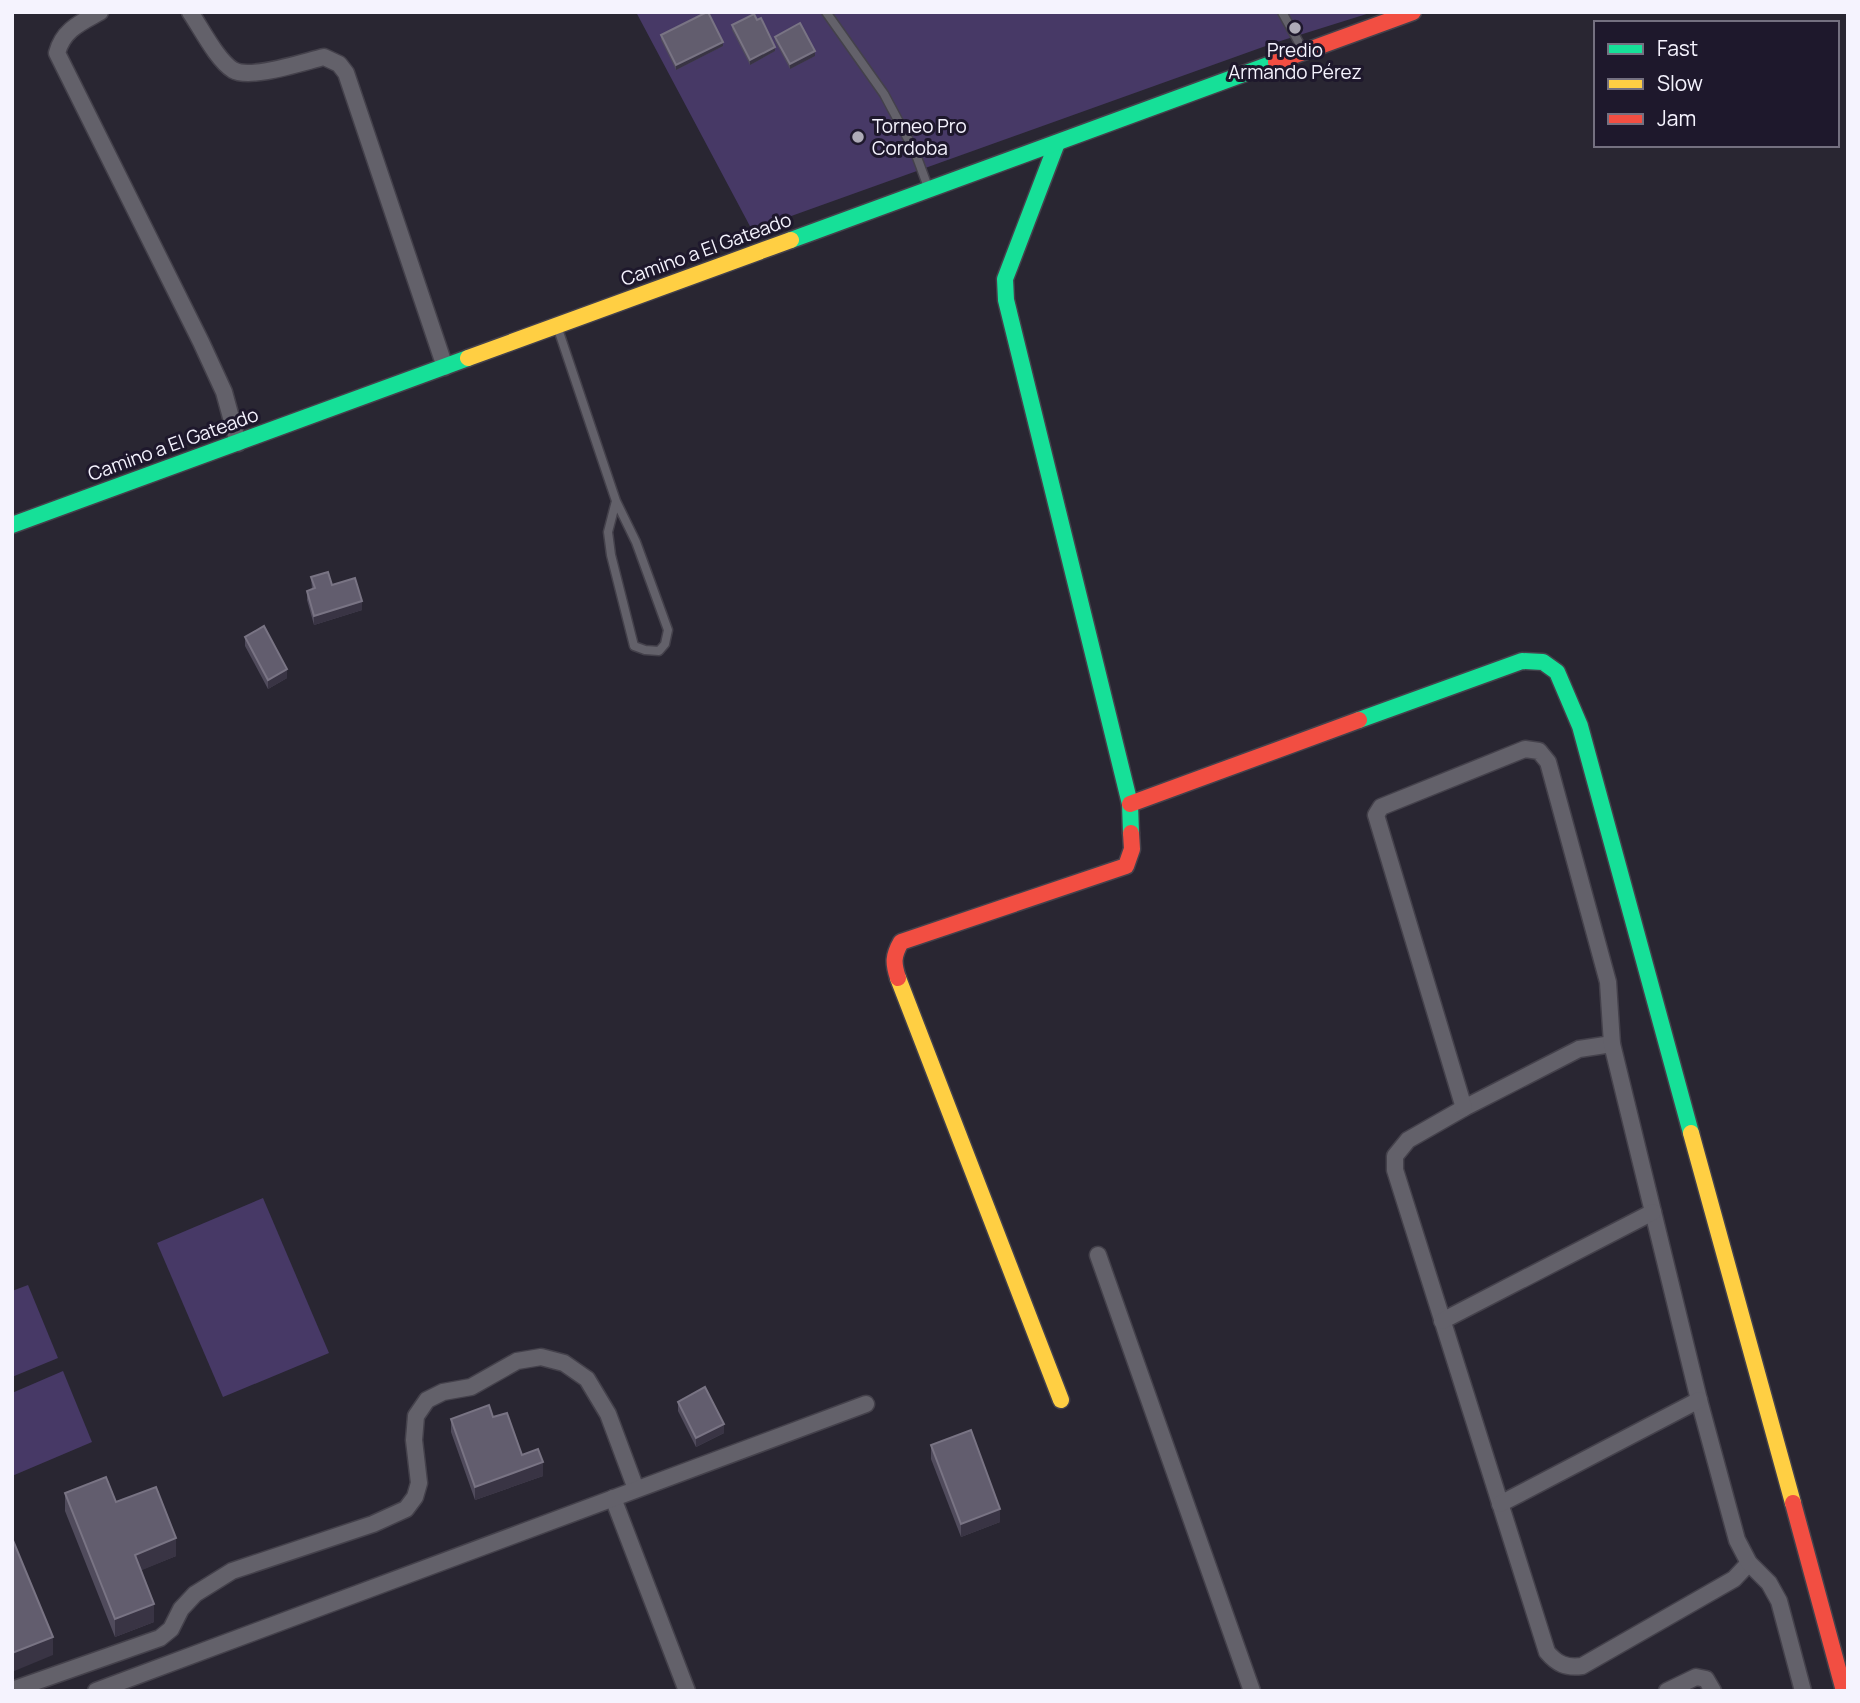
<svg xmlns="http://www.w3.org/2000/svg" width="1860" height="1703" font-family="Manrope,sans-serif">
<rect width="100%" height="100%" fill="#292632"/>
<!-- green -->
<g fill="#473966">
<path d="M 636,12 L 1373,12 L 1274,43 L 752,230 Z"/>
<path d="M 263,1198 L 329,1353 L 223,1397 L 157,1243 Z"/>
<path d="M 28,1285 L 58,1358 L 12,1377 L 12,1291 Z"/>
<path d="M 63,1371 L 92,1442 L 12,1476 L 12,1393 Z"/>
</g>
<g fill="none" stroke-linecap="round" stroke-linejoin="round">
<!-- lane casing -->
<g stroke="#44414b" stroke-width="11">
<g id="lane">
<path d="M 826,12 L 884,94 L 915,152 L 928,187"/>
<path d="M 1282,12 L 1303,50"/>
<path d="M 557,326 L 616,501 L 608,532 L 611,555 L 634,646 L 645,650 L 659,651 L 665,644 L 668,630 L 636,542 L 616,501"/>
</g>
</g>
<!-- street casing -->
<g stroke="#44414b" stroke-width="19">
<g id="street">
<path d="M 100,12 C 80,23 63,30 57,53 L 201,342 L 224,392 L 238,443"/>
<path d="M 190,12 C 201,28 217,60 233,70 C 250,80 303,62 324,57 L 339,64 L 346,73 L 445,367"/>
<path d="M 1612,1044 L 1579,1049 L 1464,1108 L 1408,1140 L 1395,1156 L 1395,1170 L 1547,1652 C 1557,1664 1566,1668 1582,1666 L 1734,1579 L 1749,1563"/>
<path d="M 1464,1108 L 1376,815 L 1381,807 L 1525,749 L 1539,751 L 1548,762 L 1608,982 L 1612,1044 L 1699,1400 L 1737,1540 L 1749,1563 L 1769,1583 L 1779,1601 L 1803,1691"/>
<path d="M 1098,1255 L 1252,1691"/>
<path d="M 1442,1321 L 1653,1212"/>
<path d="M 613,1498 L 687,1691"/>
<path d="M 1500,1504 L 1699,1400"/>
<path d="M 12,1690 L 160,1638 L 171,1629 L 181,1609 L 195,1594 L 232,1571 L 373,1524 L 406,1509 L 415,1497 L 419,1483 L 414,1440 L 416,1416 L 427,1400 L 443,1392 L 471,1387 L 517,1361 L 541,1357 L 564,1363 L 587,1379 L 608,1414 L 636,1489"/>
<path d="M 96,1691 L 866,1404"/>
<path d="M 1667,1691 L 1696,1677 L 1706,1679 L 1713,1691"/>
</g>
</g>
<!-- fast casing -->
<g stroke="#44414b" stroke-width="19">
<g id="fast">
<path d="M 1057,143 L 1005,279 L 1006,300 L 1130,804 L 1131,833"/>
<path d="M 791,240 L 1276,62"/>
<path d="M 12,525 L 468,358"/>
<path d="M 1359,720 L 1522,661 L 1543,662 L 1557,672 L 1580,726 L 1691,1133"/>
</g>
</g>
<!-- slow casing -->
<g stroke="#44414b" stroke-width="19">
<g id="slow">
<path d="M 468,358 L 791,240"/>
<path d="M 898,978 L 1061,1400"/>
<path d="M 1691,1133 L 1793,1503"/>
</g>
</g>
<!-- jam casing -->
<g stroke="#44414b" stroke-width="19">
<g id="jam">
<path d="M 1276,62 L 1413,12"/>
<path d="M 1130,804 L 1359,720"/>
<path d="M 898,978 C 893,963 893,956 901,942 L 1126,866 L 1132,849 L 1131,833"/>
<path d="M 1793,1503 L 1844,1691"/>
</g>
</g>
<!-- lane -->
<use href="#lane" stroke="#63616a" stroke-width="8"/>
<!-- street -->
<use href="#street" stroke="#63616a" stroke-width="16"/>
<!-- fast -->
<use href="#fast" stroke="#16e098" stroke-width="16"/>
<!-- slow -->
<use href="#slow" stroke="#ffcf43" stroke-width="16"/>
<!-- jam -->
<use href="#jam" stroke="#f24e42" stroke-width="16"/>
</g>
<!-- wall -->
<g fill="#504b5c">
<path d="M 757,20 L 775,51 L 750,65 L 732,30 L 732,25 Z"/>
<path d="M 661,35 L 723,46 L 676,70 L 661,40 Z"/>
<path d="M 775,37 L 815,56 L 790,69 L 775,41 Z"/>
<path d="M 311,577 L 332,585 L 362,610 L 314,625 L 307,600 L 307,591 L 312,589 Z"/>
<path d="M 245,637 L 287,678 L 268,689 L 245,646 Z"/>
<path d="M 678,1402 L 724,1433 L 696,1447 L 678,1411 Z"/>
<path d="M 493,1417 L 522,1455 L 543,1476 L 475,1500 L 451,1432 L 451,1419 Z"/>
<path d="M 931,1445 L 1000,1522 L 961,1537 L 931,1459 Z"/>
<path d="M 65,1493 L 116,1502 L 176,1556 L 141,1570 L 154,1622 L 115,1637 L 65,1511 Z"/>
</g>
<!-- shaded-wall -->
<g fill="#393444">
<path d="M 723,42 L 723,46 L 676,70 L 676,65 Z"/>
<path d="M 775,47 L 775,51 L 750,65 L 750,60 Z"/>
<path d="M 815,51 L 815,56 L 790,69 L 790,64 Z"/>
<path d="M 362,601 L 362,610 L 314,625 L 314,616 Z"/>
<path d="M 287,669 L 287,678 L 268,689 L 268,680 Z"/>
<path d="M 724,1424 L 724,1433 L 696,1447 L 696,1438 Z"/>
<path d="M 543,1462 L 543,1476 L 475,1500 L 475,1487 Z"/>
<path d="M 1000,1509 L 1000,1522 L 961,1537 L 961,1524 Z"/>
<path d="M 176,1538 L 176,1556 L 135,1573 L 135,1555 Z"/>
<path d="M 154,1604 L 154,1622 L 115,1637 L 115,1619 Z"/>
<path d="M 53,1637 L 53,1655 L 12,1672 L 12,1653 Z"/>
</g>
<!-- building -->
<g fill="#625d6e" stroke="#797484" stroke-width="2">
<path d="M 707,12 L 708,12 L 723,42 L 676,65 L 661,35 Z"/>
<path d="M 754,14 L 757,20 L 761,18 L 775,47 L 750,60 L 732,25 Z"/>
<path d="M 800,23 L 815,51 L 790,64 L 775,37 Z"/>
<path d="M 328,572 L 332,585 L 355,578 L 362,601 L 314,616 L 307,591 L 315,588 L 311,577 Z"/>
<path d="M 264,626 L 287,669 L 268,680 L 245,637 Z"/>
<path d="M 705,1387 L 724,1424 L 696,1438 L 678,1402 Z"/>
<path d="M 489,1405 L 493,1417 L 507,1413 L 522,1455 L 538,1449 L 543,1462 L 475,1487 L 451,1419 Z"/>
<path d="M 971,1430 L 1000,1509 L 961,1524 L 931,1445 Z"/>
<path d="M 106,1477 L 116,1502 L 156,1487 L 176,1538 L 135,1555 L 154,1604 L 115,1619 L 65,1493 Z"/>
<path d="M 12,1538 L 53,1637 L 12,1653 Z"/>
</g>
<!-- markers -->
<g fill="#aeabb7" stroke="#1e182c" stroke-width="2.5">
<circle cx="1295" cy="28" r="7"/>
<circle cx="858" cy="137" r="7"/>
</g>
<g text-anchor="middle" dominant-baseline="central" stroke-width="6" stroke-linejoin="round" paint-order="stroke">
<!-- poi labels -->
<g font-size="19" fill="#f5f3fe" stroke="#1e182c">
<text x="1295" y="50">Predio<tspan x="1295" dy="22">Armando Pérez</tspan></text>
<text x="872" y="126" text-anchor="start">Torneo Pro<tspan x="872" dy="22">Cordoba</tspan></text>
</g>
<!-- street labels -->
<g font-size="19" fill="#f5f3fe" stroke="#1e182c">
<text transform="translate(706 249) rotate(-20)">Camino a El Gateado</text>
<text transform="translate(173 444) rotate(-20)">Camino a El Gateado</text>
</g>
</g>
<!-- border -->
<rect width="1860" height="1703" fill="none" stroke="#f5f3fe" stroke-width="28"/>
<!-- legend -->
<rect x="1594" y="21" width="245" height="126" fill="#1e182c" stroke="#747080" stroke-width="2"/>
<rect x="1608" y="44" width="35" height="10" fill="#16e098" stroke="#747080" stroke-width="2"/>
<text x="1657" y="56" font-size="21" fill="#f5f3fe">Fast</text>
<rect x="1608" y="79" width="35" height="10" fill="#ffcf43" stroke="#747080" stroke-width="2"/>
<text x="1657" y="91" font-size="21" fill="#f5f3fe">Slow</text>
<rect x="1608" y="114" width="35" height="10" fill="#f24e42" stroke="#747080" stroke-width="2"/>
<text x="1657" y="126" font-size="21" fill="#f5f3fe">Jam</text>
</svg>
